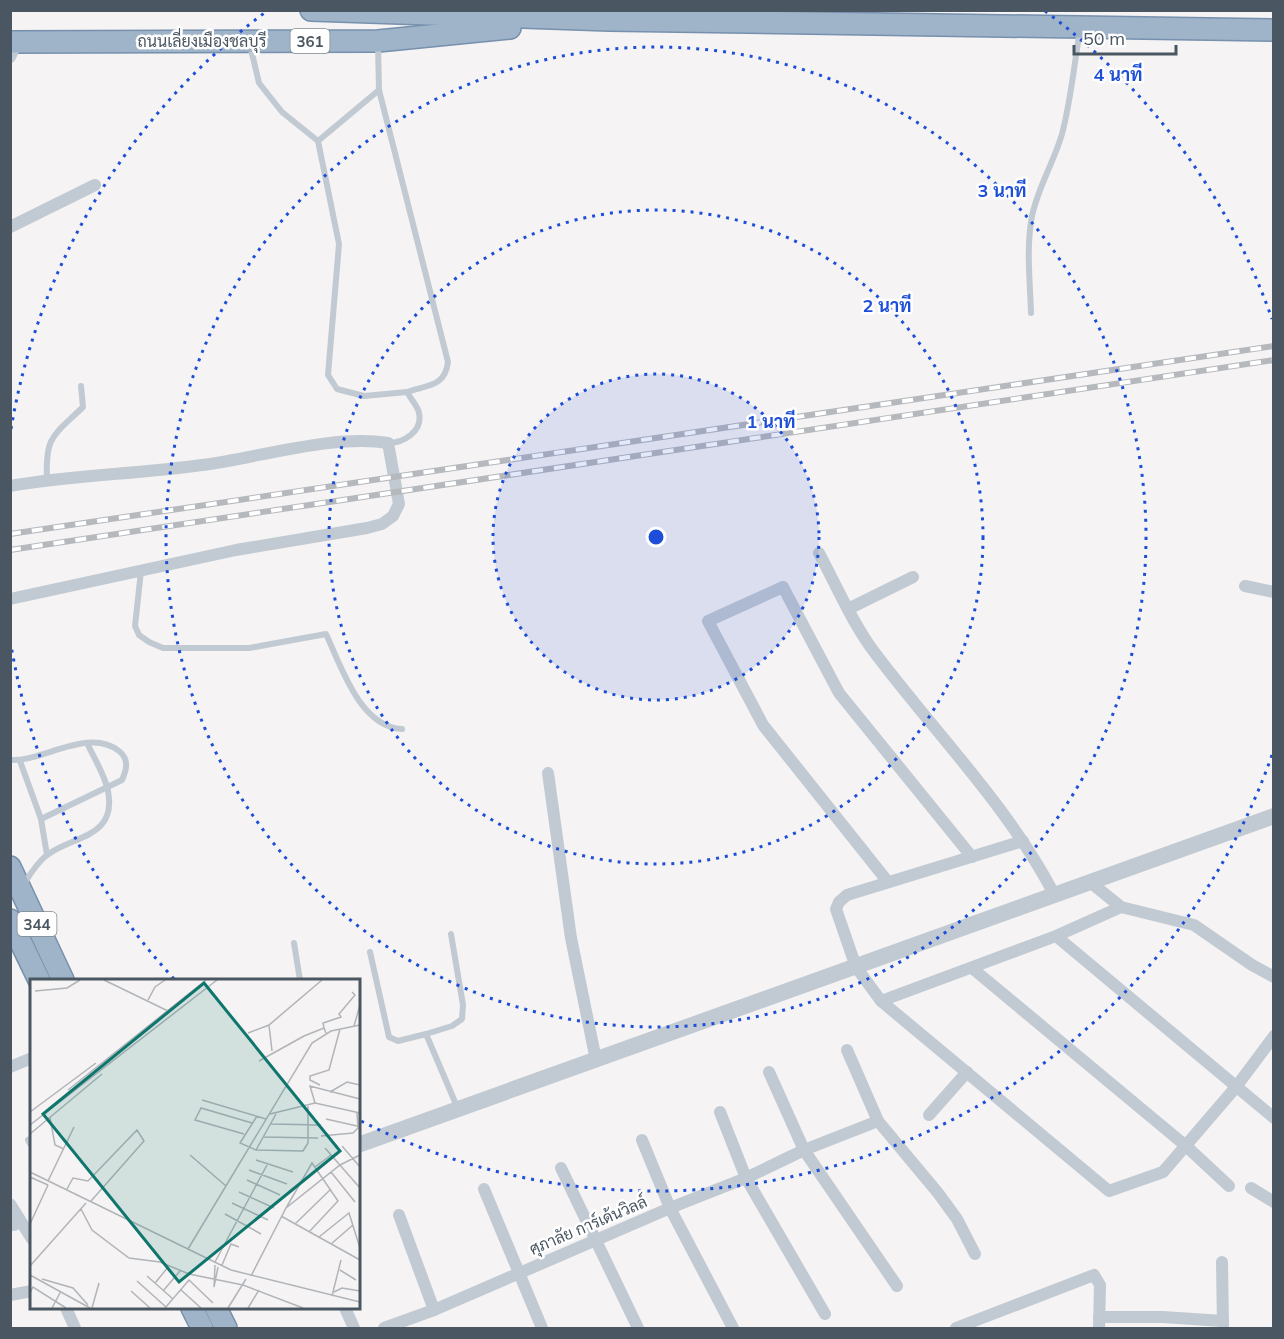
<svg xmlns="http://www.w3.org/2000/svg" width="1284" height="1339" font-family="Mulish,Sarabun,sans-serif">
<rect width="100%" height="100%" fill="#f5f3f3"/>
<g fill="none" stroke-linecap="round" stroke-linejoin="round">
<!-- trunk casing -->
<g stroke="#7690ad" stroke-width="24">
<g id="trunk">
<path d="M 311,10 L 609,20 L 1274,30"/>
<path d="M 10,42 L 378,41 L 510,28"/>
<path d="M 10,867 L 63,980"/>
<path d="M 10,920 L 39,980"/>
<path d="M 192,1308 L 202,1328"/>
<path d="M 216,1308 L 226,1328"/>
</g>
</g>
<!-- service -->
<g stroke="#c1cad2" stroke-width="6">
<path d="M 378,44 L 379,90 L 318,141 L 339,244 L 328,375 L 337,389 L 364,396 L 407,392 C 410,398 418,406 419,413 C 423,431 404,443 388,443"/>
<path d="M 250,45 L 259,83 L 282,112 L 318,141"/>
<path d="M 379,90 L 448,362 C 445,387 427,385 407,392"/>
<path d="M 1031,313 C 1030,281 1026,247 1032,216 C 1038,187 1054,162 1062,134 C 1071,100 1074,65 1080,30"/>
<path d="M 47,480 C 45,436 53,436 83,407 L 81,386"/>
<path d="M 141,571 L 135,626 L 139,635 L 149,642 L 163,648 L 249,648 L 326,634 C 341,666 360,727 402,729"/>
<path d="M 10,760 C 43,762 88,727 119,751 C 129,759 127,769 122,780 L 41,819"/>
<path d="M 20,761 L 41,819 L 47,855"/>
<path d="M 24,884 C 30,874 38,862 47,855 C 74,835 117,838 108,791 C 105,775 94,758 87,743"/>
<path d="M 451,934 L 463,1005 L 462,1019 L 452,1026 L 426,1034 L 458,1109"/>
<path d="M 294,943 L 300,980"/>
<path d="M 370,952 L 389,1037 L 398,1041 L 426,1034"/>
<path d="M 32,1138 L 28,1140 L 32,1147"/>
</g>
<!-- minor -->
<g stroke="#c1cad2" stroke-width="12">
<path d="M 10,57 L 17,42"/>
<path d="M 10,227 L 95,185"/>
<path d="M 10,486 C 74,475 138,474 202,465 C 258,458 333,434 388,443 L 399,504 L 393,516 L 382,524 L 367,528 L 236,550 L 10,599"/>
<path d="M 819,553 C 836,585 851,620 872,649 C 933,731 1007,804 1054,894"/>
<path d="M 1245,586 L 1274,592"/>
<path d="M 848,609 L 913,577"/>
<path d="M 548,773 L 571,938 L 596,1060"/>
<path d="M 1023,841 L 847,895 L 839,902 L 836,909 L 856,967 L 881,1001 L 1109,1191 L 1163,1172 L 1236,1087 L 1274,1036"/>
<path d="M 888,882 L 763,725 L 708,621 L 783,587 L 839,693 L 972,857"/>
<path d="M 1090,882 L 1121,907 L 1194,925 L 1252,965 L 1274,977"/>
<path d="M 1056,936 L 1274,1118"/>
<path d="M 972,968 L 1186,1146 L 1229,1186"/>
<path d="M 881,1001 L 1056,936 L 1121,907"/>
<path d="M 847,1050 L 878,1121 L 938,1193 L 957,1219 L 975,1254"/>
<path d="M 10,1067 L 32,1058"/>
<path d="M 769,1072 L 804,1150 L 897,1286"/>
<path d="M 720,1112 L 746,1178 L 825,1314"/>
<path d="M 929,1115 L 967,1072"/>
<path d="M 642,1140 L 670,1208 L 733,1328"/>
<path d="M 561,1168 L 638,1328"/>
<path d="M 1251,1188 L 1274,1202"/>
<path d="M 484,1189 L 542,1328"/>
<path d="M 10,1204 L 32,1239"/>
<path d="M 399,1215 L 434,1310"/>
<path d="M 10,1225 L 14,1225"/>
<path d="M 1222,1262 L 1223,1326"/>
<path d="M 10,1295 L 32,1291"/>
<path d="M 66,1308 L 75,1328"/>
<path d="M 345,1308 L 354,1328"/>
<path d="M 1099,1317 L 1163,1317 L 1223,1321"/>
<path d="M 384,1328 L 434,1310 L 670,1208 L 746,1178 L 804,1150 L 878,1121"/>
<path d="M 956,1328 L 1094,1275 L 1100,1285 L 1099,1328"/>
</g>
<!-- tertiary -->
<path stroke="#c1cad2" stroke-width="16" d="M 358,1145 L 1274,816"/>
<!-- trunk -->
<use href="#trunk" stroke="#9fb4c9" stroke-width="21"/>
<!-- rail casing -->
<g stroke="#b5b8bd" stroke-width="6">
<g id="rail">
<path d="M 10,534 L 1274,346"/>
<path d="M 10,550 L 1274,360"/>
</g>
</g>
<!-- rail -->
<use href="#rail" stroke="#fff" stroke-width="4" stroke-dasharray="11" stroke-linecap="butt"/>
</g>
<!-- distance rings -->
<circle cx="656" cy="537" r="163" fill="#1d4ed8" fill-opacity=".12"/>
<g fill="none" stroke="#1d4ed8" stroke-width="3" stroke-dasharray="3 6">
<circle cx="656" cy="537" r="163"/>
<circle cx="656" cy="537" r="327"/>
<circle cx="656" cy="537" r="490"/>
<path d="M1272 755A654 654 0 0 1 359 1120M174 979A654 654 0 0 1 11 645M11 429A654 654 0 0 1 267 11M1045 11A654 654 0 0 1 1272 319"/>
</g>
<g text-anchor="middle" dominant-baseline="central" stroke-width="5" stroke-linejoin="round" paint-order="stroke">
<!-- shield labels -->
<g fill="#fff" stroke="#808990" stroke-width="1.5">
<rect x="290.5" y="29" width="39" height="24" rx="4.5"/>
<rect x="17.5" y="912" width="39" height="24" rx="4.5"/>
</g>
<g font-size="15" font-weight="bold" fill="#4a5661">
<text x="310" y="41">361</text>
<text x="37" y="924">344</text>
</g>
<!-- street labels -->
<g font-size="16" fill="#4a5661" stroke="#fff">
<text x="202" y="41">ถนนเลี่ยงเมืองชลบุรี</text>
<text transform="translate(588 1225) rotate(-23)">ศุภาลัย การ์เด้นวิลล์</text>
</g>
</g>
<!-- overview -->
<g transform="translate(30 979)">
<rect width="330" height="330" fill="#f5f3f3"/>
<path fill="none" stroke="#b1b4b9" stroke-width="1.5" d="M 74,1 L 138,32M 5,12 L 37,9 L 50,1M 118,21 L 125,8 L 135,1M 239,46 L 242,72M 324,47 L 330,26M 294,49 L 293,44 L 311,38 L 309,35 L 325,16 L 322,13M 218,54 L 239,46 L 292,1M 229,82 L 274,57 L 294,49 L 296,54M 290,106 L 280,101 L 280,97 L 299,91 L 310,50M 38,111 L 176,1M 300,113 L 317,103 L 330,106M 172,121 L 236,140M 285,124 L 280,107 L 330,120M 0,133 L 66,84M 240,135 L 285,124 L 330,134M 227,137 L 210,164 L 226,171 L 273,172 L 278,164 L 278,127M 20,139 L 25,166 L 34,170M 296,140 L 327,147M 241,145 L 291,146M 0,146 L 187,1M 0,155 L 72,95M 214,155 L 165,141 L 171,129 L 222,144M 291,157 L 323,154 L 328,149 L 327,134M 234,158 L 288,159M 312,167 L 330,188M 295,169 L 330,209M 226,171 L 246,135M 160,176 L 196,207M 226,181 L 263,193M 285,188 L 301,176M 219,191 L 257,205M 0,193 L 201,291 L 330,323M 301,193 L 325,223M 0,198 L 18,206M 217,201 L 250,216M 18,202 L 44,148M 37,210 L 43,199 L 58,202 L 107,151 L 114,162 L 61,222M 209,213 L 244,229M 202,224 L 238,241M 256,229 L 282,184 L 308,222 L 279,253M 51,230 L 62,251 L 99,279 L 130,283 L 159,295 L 213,306 L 273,329M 195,235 L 231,255M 251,237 L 330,281M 0,245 L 18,206M 265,245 L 301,210M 289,258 L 319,234 L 330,269M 301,265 L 323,246M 158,270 L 282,64 L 301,52 L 330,46M 185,283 L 237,186M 185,286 L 184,308 L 188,288M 192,286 L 201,265 L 209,268M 0,287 L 56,224M 310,291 L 326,301M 0,296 L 60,329M 117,297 L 143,320M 221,297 L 256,229 L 310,186 L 330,176M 12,300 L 43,309 L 58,326M 107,302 L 136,328M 125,304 L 139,287M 151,311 L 171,329M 101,312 L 120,329M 133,312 L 150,292M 304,313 L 312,309 L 330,312M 0,314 L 3,308 L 36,329M 302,317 L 311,281M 22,329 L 31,312M 62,329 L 69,304M 135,329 L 159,301 L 183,324M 198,329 L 216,300M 218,329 L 229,311"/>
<path fill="#0f766e" fill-opacity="0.15" stroke="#0f766e" stroke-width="3" d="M 174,4 L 310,172 L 149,303 L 13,135 Z"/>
<rect width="330" height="330" fill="none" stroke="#4a5661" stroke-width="3"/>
</g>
<circle cx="656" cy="537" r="9" fill="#1d4ed8" stroke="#fff" stroke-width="3"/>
<g font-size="18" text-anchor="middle" font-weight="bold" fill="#1d4ed8" stroke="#fff" stroke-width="5" stroke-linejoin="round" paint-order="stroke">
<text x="1118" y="81">4 นาที</text>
<text x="1002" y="197">3 นาที</text>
<text x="887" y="312">2 นาที</text>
<text x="771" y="428">1 นาที</text>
</g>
<!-- border -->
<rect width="1284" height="1339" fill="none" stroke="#4a5661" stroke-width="24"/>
<!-- scale -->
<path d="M1074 45v9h102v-9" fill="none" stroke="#4a5661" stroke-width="3"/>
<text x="1083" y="45" font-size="18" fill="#4a5661" stroke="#ffffff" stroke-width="4.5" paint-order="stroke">50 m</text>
</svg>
